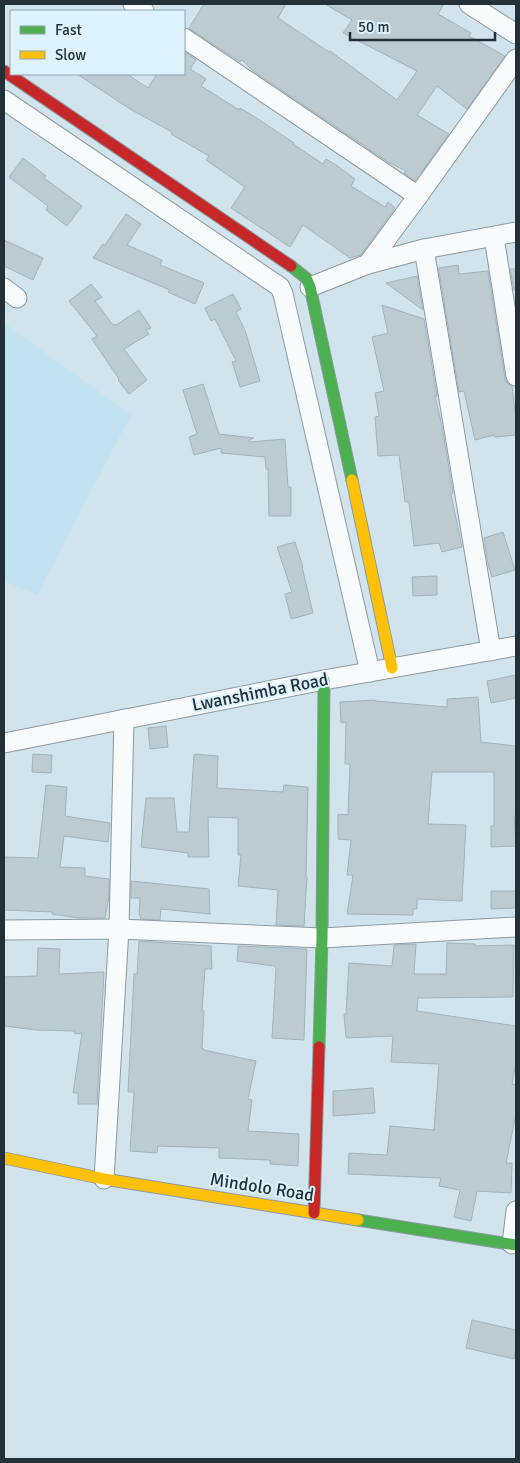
<svg xmlns="http://www.w3.org/2000/svg" width="520" height="1463" font-family="Signika,sans-serif">
<rect width="100%" height="100%" fill="#d1e4ed"/>
<!-- built -->
<path fill="#c2e2f2" d="M 4,323 L 131,415 L 37,595 L 4,581 Z"/>
<!-- building -->
<g fill="#bccbd2" stroke="#a3b2b9">
<path d="M 204,4 L 286,4 L 278,18 L 329,52 L 330,51 L 397,100 L 417,71 L 343,33 L 352,20 L 325,4 L 444,4 L 438,14 L 471,33 L 469,36 L 505,56 L 467,109 L 437,86 L 417,115 L 449,134 L 415,181 L 404,173 L 406,171 L 388,162 L 253,71 L 242,60 L 240,62 L 189,28 Z"/>
<path d="M 184,51 L 196,60 L 190,69 L 206,79 L 201,86 L 239,110 L 240,108 L 255,117 L 294,143 L 293,144 L 323,164 L 326,159 L 336,165 L 355,179 L 351,186 L 385,207 L 388,202 L 395,208 L 361,255 L 350,258 L 303,225 L 290,247 L 231,208 L 245,187 L 206,160 L 209,156 L 171,134 L 172,132 L 130,109 L 77,74 L 127,74 L 148,88 L 157,74 L 184,74 Z"/>
<path d="M 23,158 L 46,176 L 44,178 L 82,206 L 67,226 L 46,210 L 48,206 L 9,177 Z"/>
<path d="M 126,214 L 141,224 L 127,245 L 162,260 L 160,265 L 204,283 L 195,304 L 168,292 L 170,290 L 93,258 L 103,244 L 105,245 Z"/>
<path d="M 4,240 L 43,258 L 33,280 L 4,266 Z"/>
<path d="M 458,265 L 459,274 L 488,271 L 505,378 L 507,383 L 512,386 L 516,418 L 516,435 L 495,437 L 494,435 L 475,440 L 464,391 L 459,392 L 439,271 L 439,268 Z"/>
<path d="M 510,269 L 516,269 L 516,290 L 514,290 Z"/>
<path d="M 417,276 L 423,310 L 386,283 Z"/>
<path d="M 91,284 L 102,297 L 95,301 L 113,325 L 115,324 L 116,325 L 139,310 L 151,328 L 146,330 L 149,334 L 124,349 L 147,380 L 129,394 L 118,380 L 119,379 L 92,339 L 97,336 L 69,301 Z"/>
<path d="M 233,294 L 241,309 L 236,312 L 245,330 L 260,381 L 240,387 L 232,362 L 236,361 L 215,319 L 211,321 L 205,308 Z"/>
<path d="M 382,305 L 424,319 L 437,396 L 435,396 L 442,426 L 453,493 L 451,494 L 462,547 L 442,552 L 439,543 L 414,546 L 409,502 L 405,502 L 399,455 L 378,456 L 375,417 L 379,416 L 375,393 L 384,391 L 372,337 L 388,333 Z"/>
<path d="M 203,384 L 219,434 L 254,438 L 249,440 L 249,442 L 285,439 L 288,487 L 291,487 L 291,516 L 269,516 L 268,469 L 266,469 L 265,457 L 221,453 L 221,448 L 194,455 L 189,437 L 197,434 L 183,390 Z"/>
<path d="M 503,532 L 515,570 L 492,577 L 488,564 L 484,538 Z"/>
<path d="M 295,542 L 303,567 L 302,567 L 313,613 L 291,619 L 285,594 L 292,592 L 277,547 Z"/>
<path d="M 437,576 L 437,595 L 413,596 L 412,577 Z"/>
<path d="M 516,675 L 516,698 L 491,703 L 487,681 Z"/>
<path d="M 478,697 L 481,742 L 516,746 L 516,817 L 514,816 L 516,846 L 491,847 L 491,826 L 494,826 L 494,772 L 432,772 L 428,824 L 466,825 L 462,901 L 417,899 L 417,909 L 413,909 L 413,915 L 347,914 L 353,875 L 347,875 L 351,840 L 338,839 L 338,814 L 348,815 L 350,764 L 345,764 L 346,722 L 341,723 L 340,702 L 375,700 L 375,701 L 447,707 L 447,699 Z"/>
<path d="M 166,726 L 168,747 L 150,749 L 148,728 Z"/>
<path d="M 33,754 L 52,755 L 51,773 L 32,772 Z"/>
<path d="M 194,754 L 218,756 L 217,788 L 283,792 L 284,785 L 308,787 L 306,877 L 307,877 L 304,926 L 276,925 L 278,890 L 238,886 L 241,855 L 238,855 L 238,818 L 208,817 L 209,857 L 188,857 L 188,853 L 141,847 L 146,798 L 174,798 L 177,832 L 189,832 Z"/>
<path d="M 46,785 L 67,787 L 65,816 L 110,823 L 108,842 L 64,836 L 60,867 L 85,868 L 85,876 L 109,879 L 109,897 L 105,918 L 78,918 L 52,914 L 52,912 L 4,910 L 4,857 L 38,858 Z"/>
<path d="M 131,881 L 209,889 L 210,914 L 161,909 L 160,920 L 140,919 L 141,916 L 139,915 L 140,898 L 131,898 Z"/>
<path d="M 491,891 L 516,891 L 516,908 L 491,909 Z"/>
<path d="M 139,941 L 211,946 L 212,969 L 205,969 L 202,1011 L 204,1011 L 202,1049 L 204,1049 L 204,1050 L 256,1061 L 248,1099 L 252,1100 L 248,1131 L 299,1134 L 298,1166 L 270,1164 L 270,1160 L 219,1158 L 219,1148 L 158,1146 L 157,1153 L 130,1151 L 134,1092 L 128,1092 L 134,974 L 137,974 Z"/>
<path d="M 447,943 L 475,944 L 475,946 L 514,945 L 513,997 L 418,998 L 417,1011 L 516,1026 L 516,1062 L 512,1084 L 516,1085 L 516,1114 L 506,1163 L 512,1163 L 511,1193 L 477,1191 L 471,1221 L 454,1217 L 460,1190 L 439,1186 L 441,1178 L 348,1174 L 349,1153 L 387,1155 L 390,1126 L 434,1130 L 439,1064 L 391,1062 L 393,1036 L 346,1038 L 344,1014 L 346,1014 L 349,963 L 392,966 L 394,945 L 416,944 L 414,974 L 446,974 Z"/>
<path d="M 238,946 L 307,949 L 304,1040 L 272,1038 L 276,968 L 274,966 L 237,961 Z"/>
<path d="M 38,948 L 60,949 L 59,974 L 104,972 L 97,1104 L 78,1104 L 78,1093 L 73,1093 L 82,1033 L 75,1034 L 75,1031 L 36,1030 L 4,1026 L 4,977 L 37,976 Z"/>
<path d="M 373,1088 L 375,1113 L 333,1116 L 333,1091 Z"/>
<path d="M 472,1320 L 516,1330 L 516,1349 L 514,1359 L 466,1348 Z"/>
</g>
<g fill="none" stroke-linecap="round" stroke-linejoin="round">
<!-- street casing -->
<g stroke="#8c9aa1" stroke-width="21">
<g id="street">
<path d="M 133,4 L 144,11"/>
<path d="M 469,4 L 516,34"/>
<path d="M 184,38 L 418,196"/>
<path d="M 4,100 L 280,287 L 283,294 L 370,672"/>
<path d="M 494,237 L 516,376"/>
<path d="M 424,249 L 491,651"/>
<path d="M 368,264 L 424,249 L 516,232"/>
<path d="M 310,287 L 368,264 L 418,196 L 516,59"/>
<path d="M 4,288 L 17,298"/>
<path d="M 4,743 L 324,680 L 516,646"/>
<path d="M 4,930 L 119,929 L 322,938 L 516,927"/>
<path d="M 104,1179 L 119,929 L 124,719"/>
<path d="M 512,1244 L 516,1211"/>
</g>
</g>
<!-- fast casing -->
<g stroke="#8c9aa1" stroke-width="13">
<g id="fast">
<path d="M 291,266 L 306,278 L 310,287 L 352,480"/>
<path d="M 319,1047 L 322,938 L 324,680"/>
<path d="M 358,1220 L 516,1245"/>
</g>
</g>
<!-- slow casing -->
<g stroke="#8c9aa1" stroke-width="13">
<g id="slow">
<path d="M 352,480 L 392,668"/>
<path d="M 4,1158 L 104,1179 L 358,1220"/>
</g>
</g>
<!-- jam casing -->
<g stroke="#8c9aa1" stroke-width="13">
<g id="jam">
<path d="M 4,71 L 291,266"/>
<path d="M 314,1213 L 319,1047"/>
</g>
</g>
<!-- street -->
<use href="#street" stroke="#f8fbfc" stroke-width="19"/>
<!-- fast -->
<use href="#fast" stroke="#4caf50" stroke-width="11"/>
<!-- slow -->
<use href="#slow" stroke="#ffc107" stroke-width="11"/>
<!-- jam -->
<use href="#jam" stroke="#c62828" stroke-width="11"/>
</g>
<g text-anchor="middle" dominant-baseline="central" stroke-width="4" stroke-linejoin="round" paint-order="stroke">
<!-- street labels -->
<g font-size="18" fill="#233037" stroke="#ddf2fd">
<text transform="translate(260 692) rotate(-11)">Lwanshimba Road</text>
<text transform="translate(262 1187) rotate(9)">Mindolo Road</text>
</g>
</g>
<!-- border -->
<rect width="520" height="1463" fill="none" stroke="#233037" stroke-width="10"/>
<!-- legend -->
<rect x="10" y="10" width="175" height="65" fill="#ddf2fd" stroke="#93a4ae"/>
<rect x="20" y="26" width="25" height="8" fill="#4caf50" stroke="#93a4ae"/>
<text x="55" y="35" font-size="15" fill="#233037">Fast</text>
<rect x="20" y="51" width="25" height="8" fill="#ffc107" stroke="#93a4ae"/>
<text x="55" y="60" font-size="15" fill="#233037">Slow</text>
<!-- scale -->
<path d="M350 32v8h145v-8" fill="none" stroke="#233037" stroke-width="2.5"/>
<text x="358" y="32" font-size="15" fill="#233037" stroke="#ddf2fd" stroke-width="4" paint-order="stroke">50 m</text>
</svg>
